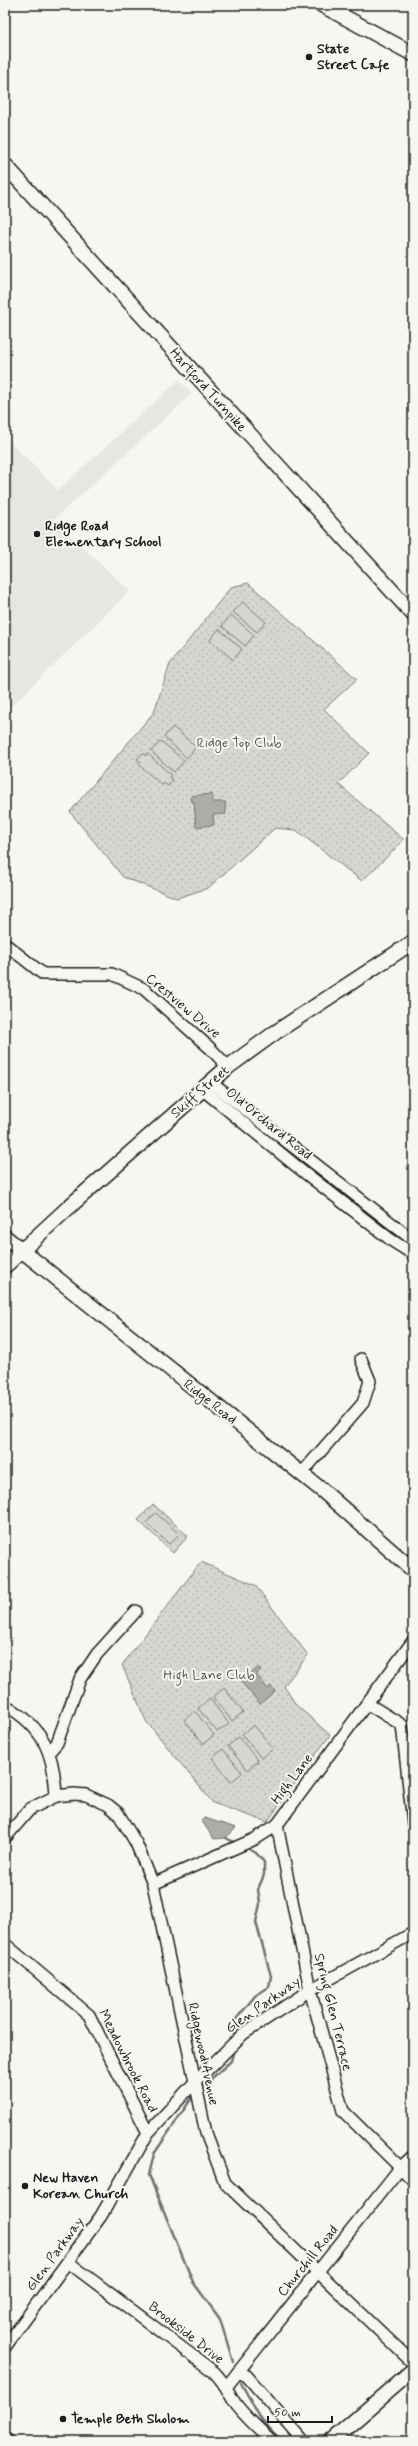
<svg xmlns="http://www.w3.org/2000/svg" width="418" height="2446" font-family="Mynerve,sans-serif">
<defs>
<pattern id="grass-dots" width="8" height="8" patternUnits="userSpaceOnUse"><rect width="8" height="8" fill="#d6d6d2"/><path d="M2 2h.1M6 6h.1" fill="none" stroke="#b7b7b4" stroke-width="1.8" stroke-linecap="round"/></pattern>
</defs>
<rect width="100%" height="100%" fill="#f6f6f2"/>
<filter id="ink" filterUnits="userSpaceOnUse"><feTurbulence type="fractalNoise" baseFrequency=".025" numOctaves="2"/><feDisplacementMap in="SourceGraphic" scale="8" xChannelSelector="R" yChannelSelector="G"/><feConvolveMatrix kernelMatrix="1 2 1 2 8 2 1 2 1" color-interpolation-filters="sRGB"/></filter>
<g filter="url(#ink)">
<!-- built -->
<path fill="#e6e6e2" d="M 179,380 L 192,394 L 53,520 L 130,591 L 5,712 L 5,437 L 58,490 Z"/>
<!-- grass -->
<g fill="url(#grass-dots)" stroke="#797977">
<path d="M 248,583 L 357,679 L 324,709 L 369,753 L 338,784 L 404,840 L 362,881 L 296,830 L 275,828 L 208,888 L 177,898 L 123,877 L 70,812 L 154,712 L 170,664 L 231,587 Z"/>
<path d="M 153,1504 L 188,1536 L 173,1553 L 138,1520 Z"/>
<path d="M 201,1562 L 255,1585 L 308,1655 L 284,1686 L 296,1705 L 330,1735 L 267,1822 L 213,1803 L 146,1721 L 122,1665 Z"/>
</g>
<!-- garden -->
<g fill="#d6d6d2" stroke="#797977">
<path d="M 243,602 L 266,622 L 257,632 L 233,612 Z"/>
<path d="M 231,615 L 254,635 L 245,646 L 222,626 Z"/>
<path d="M 219,629 L 242,649 L 233,660 L 210,640 Z"/>
<path d="M 173,727 L 196,747 L 187,758 L 164,737 Z"/>
<path d="M 161,741 L 184,761 L 174,772 L 151,751 Z"/>
<path d="M 143,753 L 146,756 L 148,754 L 171,775 L 169,777 L 173,780 L 168,786 L 164,783 L 162,785 L 139,765 L 141,762 L 137,759 Z"/>
<path d="M 156,1513 L 179,1534 L 169,1544 L 146,1523 Z"/>
<path d="M 224,1688 L 243,1712 L 232,1721 L 213,1697 Z"/>
<path d="M 210,1699 L 229,1724 L 217,1732 L 198,1708 Z"/>
<path d="M 195,1711 L 214,1735 L 203,1744 L 184,1720 Z"/>
<path d="M 254,1725 L 273,1749 L 261,1758 L 242,1734 Z"/>
<path d="M 239,1737 L 258,1761 L 247,1770 L 228,1746 Z"/>
<path d="M 223,1749 L 242,1773 L 231,1782 L 212,1758 Z"/>
</g>
<!-- water -->
<g fill="#acaca9" stroke="#727271">
<path d="M 212,794 L 213,802 L 225,802 L 226,814 L 213,815 L 214,825 L 196,827 L 194,802 L 192,802 L 191,796 Z"/>
<path d="M 259,1667 L 261,1670 L 256,1674 L 268,1689 L 271,1686 L 275,1691 L 260,1704 L 241,1682 Z"/>
<path d="M 205,1818 L 236,1828 L 226,1838 L 214,1839 L 201,1820 Z"/>
</g>
<g fill="none" stroke-linecap="round" stroke-linejoin="round">
<!-- stream -->
<g stroke="#727271" stroke-width="2.5">
<path d="M 226,1838 L 234,1842"/>
<path d="M 234,2038 L 233,2023 L 255,1996 L 269,1987 L 271,1976 L 256,1922 L 260,1904 L 258,1889 L 264,1875 L 264,1862 L 256,1853 L 249,1849"/>
<path d="M 202,2087 L 231,2061 L 234,2049"/>
<path d="M 193,2096 L 154,2154 L 149,2175 L 193,2282 L 220,2319 L 233,2362"/>
<path d="M 241,2383 L 262,2421 L 282,2441"/>
</g>
<!-- minor casing -->
<g stroke="#1c1c1c" stroke-width="14">
<g id="minor">
<path d="M 5,944 L 43,974 L 112,974 L 144,989 L 211,1049 L 228,1067"/>
<path d="M 210,1082 L 413,1240"/>
<path d="M 202,1089 L 295,1165 L 391,1240 L 413,1254"/>
<path d="M 301,1474 L 363,1403 L 370,1381 L 361,1359"/>
<path d="M 368,1704 L 402,1725 L 413,1824"/>
<path d="M 5,1705 C 44,1727 54,1753 56,1796"/>
<path d="M 50,1751 L 57,1743 L 80,1679 L 97,1654 L 136,1611"/>
<path d="M 277,1825 L 310,1990 L 343,2111 L 413,2180"/>
<path d="M 5,1838 L 30,1809 L 56,1796 L 74,1794 L 86,1795 L 108,1805 L 118,1813 L 136,1843 L 153,1884 L 206,2133 L 225,2183 L 413,2363"/>
<path d="M 153,1884 L 255,1839 L 277,1825 L 413,1641"/>
<path d="M 5,1944 L 89,2015 L 148,2133"/>
<path d="M 68,2262 L 214,2372 C 226,2384 227,2390 235,2403 C 245,2417 259,2429 272,2441"/>
<path d="M 5,2347 L 101,2216 L 148,2133 L 194,2083 L 243,2034 L 310,1990 L 413,1933"/>
<path d="M 238,2372 L 247,2376 L 303,2441"/>
<path d="M 227,2386 L 400,2168 L 413,2156"/>
</g>
</g>
<!-- major casing -->
<g stroke="#1c1c1c" stroke-width="17">
<g id="major">
<path d="M 322,5 L 413,54"/>
<path d="M 5,165 L 413,614"/>
<path d="M 5,1237 L 323,1491 L 413,1570"/>
<path d="M 5,1266 L 70,1206 L 228,1067 L 276,1032 L 413,942"/>
<path d="M 5,2440 L 6,2441"/>
<path d="M 331,2441 L 413,2370"/>
</g>
</g>
<!-- minor -->
<use href="#minor" stroke="#f6f6f2" stroke-width="11"/>
<!-- major -->
<use href="#major" stroke="#f6f6f2" stroke-width="14"/>
</g>
</g>
<!-- markers -->
<g fill="#1c1c1c" stroke="#f6f6f2" stroke-width="1.5">
<circle cx="309" cy="57" r="4"/>
<circle cx="37" cy="534" r="4"/>
<circle cx="25" cy="2186" r="4"/>
<circle cx="63" cy="2419" r="4"/>
</g>
<g text-anchor="middle" dominant-baseline="central" stroke-width="4" stroke-linejoin="round" paint-order="stroke">
<!-- poi labels -->
<g font-size="14" font-weight="bold" fill="#1c1c1c" stroke="#f6f6f2" text-anchor="start">
<text x="317" y="49">State<tspan x="317" dy="16">Street Cafe</tspan></text>
<text x="45" y="526">Ridge Road<tspan x="45" dy="16">Elementary School</tspan></text>
<text x="33" y="2178">New Haven<tspan x="33" dy="16">Korean Church</tspan></text>
<text x="71" y="2419">Temple Beth Sholom</text>
</g>
<!-- street labels -->
<g font-size="14" fill="#1c1c1c" stroke="#f6f6f2">
<text transform="translate(208 390) rotate(48)">Hartford Turnpike</text>
<text transform="translate(183 1006) rotate(40)">Crestview Drive</text>
<text transform="translate(200 1092) rotate(-41)">Skiff Street</text>
<text transform="translate(269 1124) rotate(39)">Old Orchard Road</text>
<text transform="translate(210 1402) rotate(38)">Ridge Road</text>
<text transform="translate(292 1779) rotate(-53)">High Lane</text>
<text transform="translate(263 2005) rotate(-35)">Glen Parkway</text>
<text transform="translate(333 2012) rotate(76)">Spring Glen Terrace</text>
<text transform="translate(203 2054) rotate(78)">Ridgewood Avenue</text>
<text transform="translate(128 2061) rotate(63)">Meadowbrook Road</text>
<text transform="translate(55 2254) rotate(-54)">Glen Parkway</text>
<text transform="translate(308 2261) rotate(-51)">Churchill Road</text>
<text transform="translate(186 2333) rotate(38)">Brookside Drive</text>
</g>
<!-- park labels -->
<g font-size="14" fill="#545453" stroke="#f6f6f2">
<text x="239" y="743">Ridge Top Club</text>
<text x="209" y="1675">High Lane Club</text>
</g>
</g>
<!-- margin -->
<rect width="418" height="2446" fill="none" stroke="#f6f6f2" stroke-width="20"/>
<rect x="10" y="10" width="398" height="2426" fill="none" stroke="#1c1c1c" stroke-width="1.5" filter="url(#ink)"/>
<!-- scale -->
<path d="M268 2416v6h64v-6" fill="none" stroke="#1c1c1c" stroke-width="2"/>
<text x="274" y="2416" font-size="12" fill="#1c1c1c" stroke="#f6f6f2" stroke-width="3" paint-order="stroke">50 m</text>
</svg>
